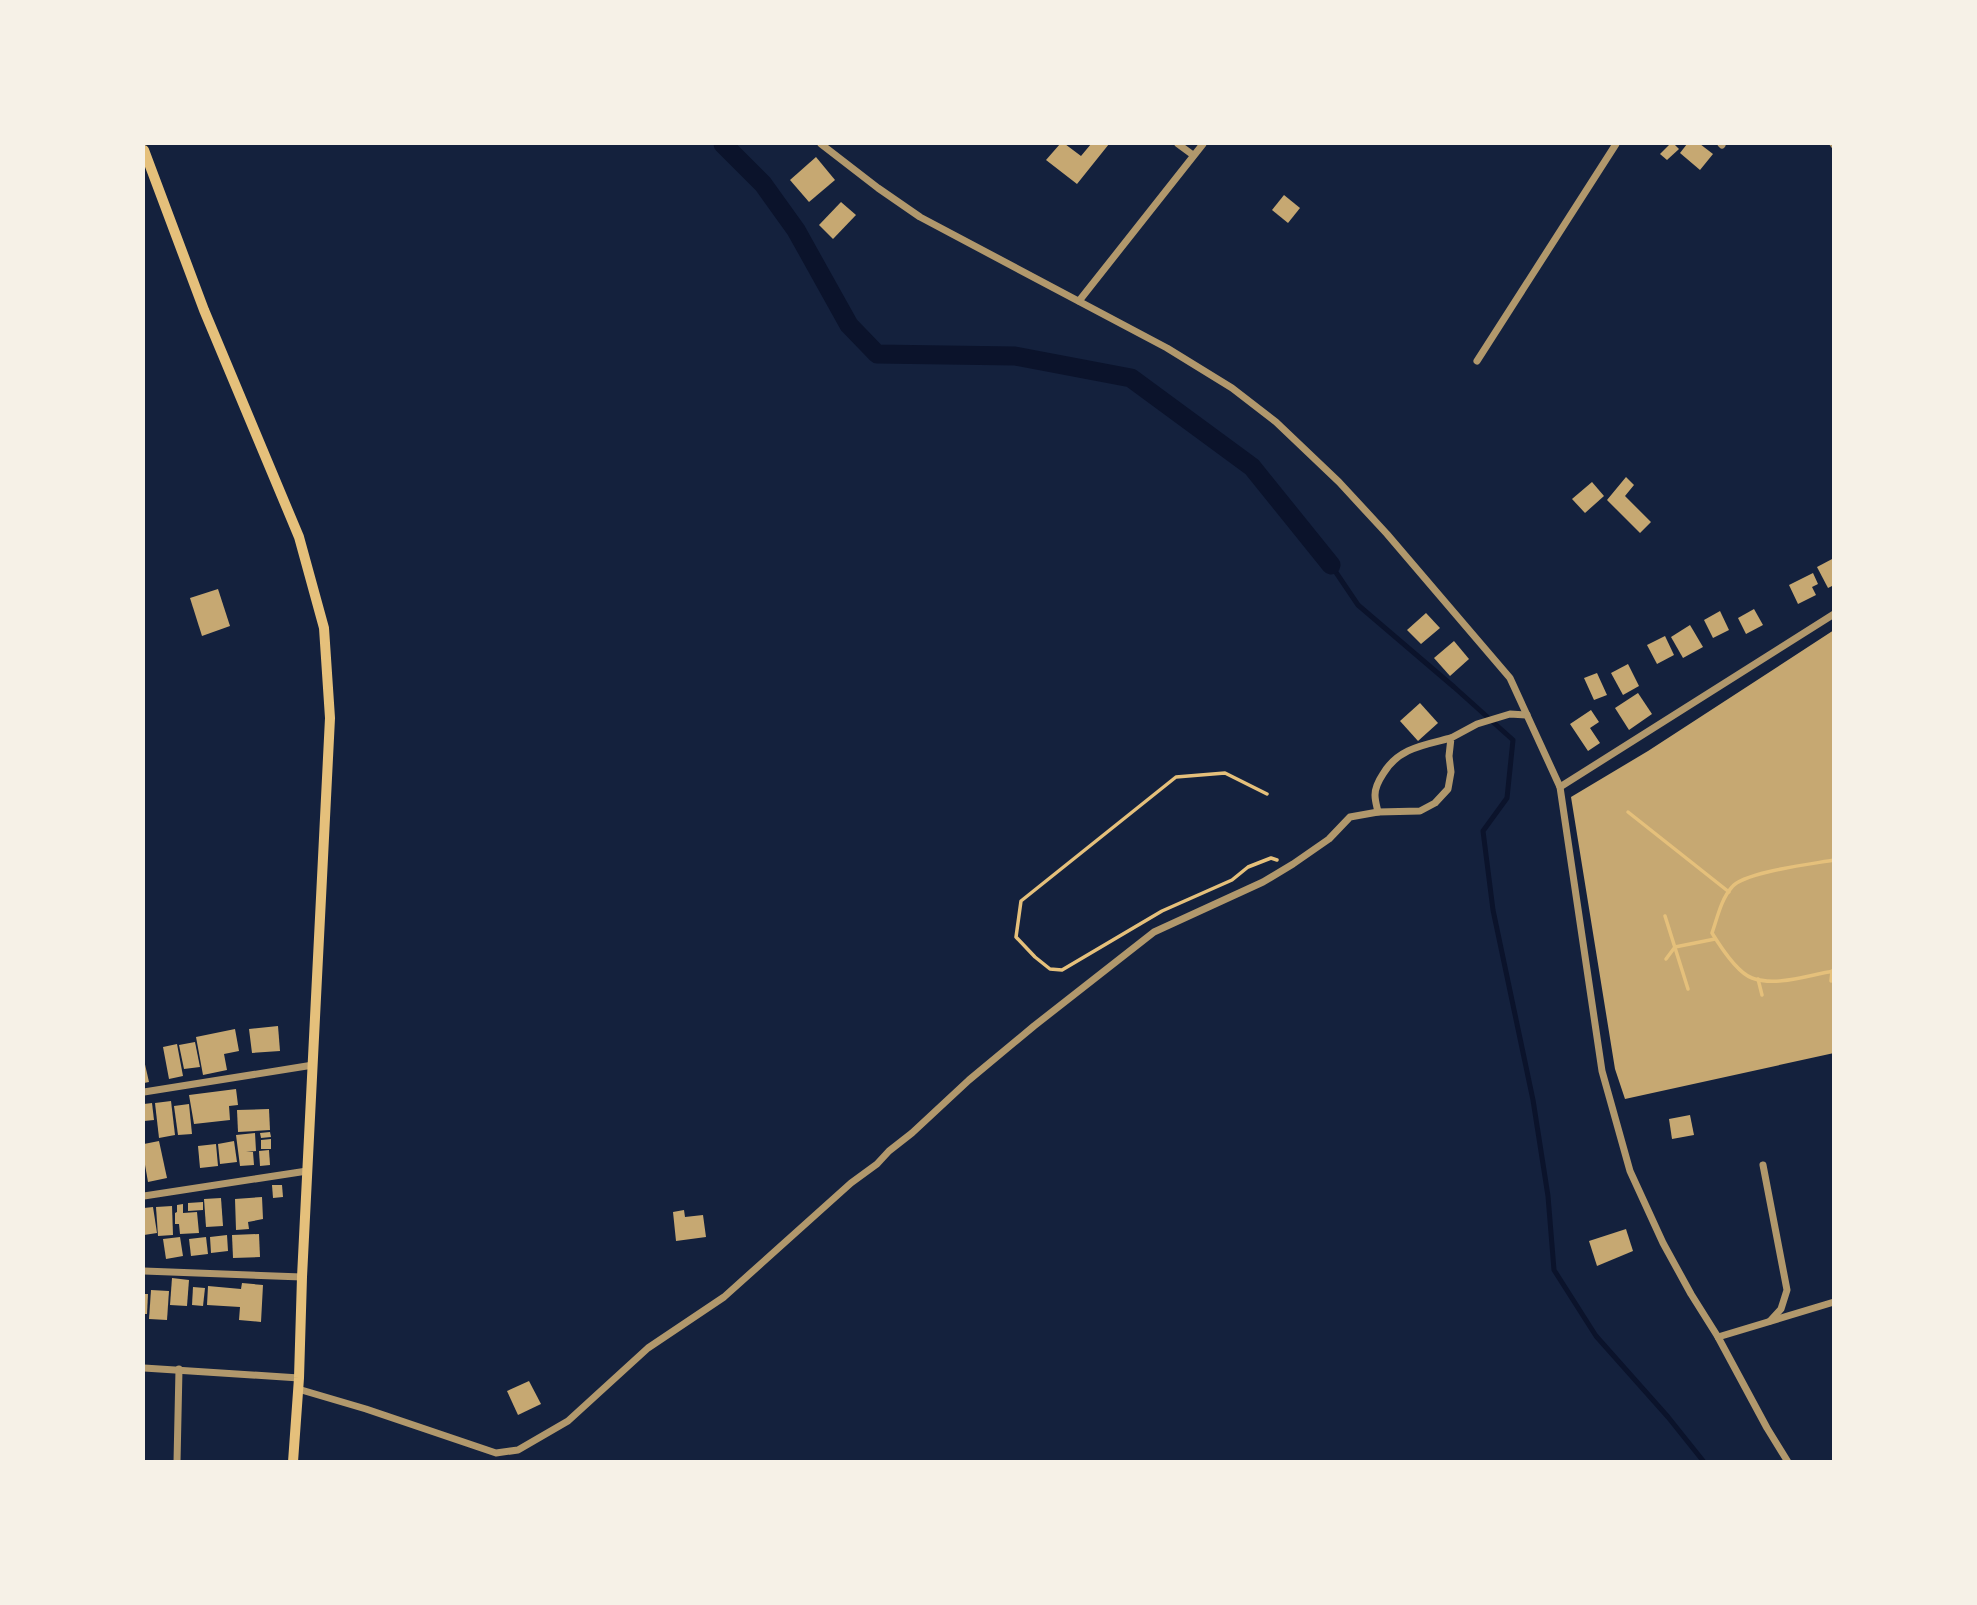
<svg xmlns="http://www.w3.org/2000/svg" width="1977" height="1605" font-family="Roboto,sans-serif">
<rect width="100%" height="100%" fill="#14213d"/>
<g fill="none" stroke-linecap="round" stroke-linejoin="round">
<!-- stream -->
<path stroke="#0b132b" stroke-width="5" d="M 1331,565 L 1358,605 L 1454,687 L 1513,740 L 1507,798 L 1483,831 L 1493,910 L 1533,1100 L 1548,1196 L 1554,1270 L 1596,1336 L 1668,1417 L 1704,1462"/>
<!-- canal -->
<path stroke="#0b132b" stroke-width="19" d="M 723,144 L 763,184 L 796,230 L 849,325 L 877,354 L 1015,356 L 1131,378 L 1252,467 L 1331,565"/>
</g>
<!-- building -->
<g fill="#c6a872">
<path d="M 1060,144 L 1065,144 L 1081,156 L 1091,144 L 1109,144 L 1077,184 L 1046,160 Z"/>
<path d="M 1670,144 L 1674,144 L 1679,149 L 1667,160 L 1660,154 Z"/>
<path d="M 1687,144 L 1700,144 L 1713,154 L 1700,170 L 1680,153 Z"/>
<path d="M 816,157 L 835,180 L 809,202 L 790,180 Z"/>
<path d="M 1284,195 L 1300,208 L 1288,223 L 1272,210 Z"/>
<path d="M 841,202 L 856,215 L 833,239 L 819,225 Z"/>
<path d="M 1626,477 L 1634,485 L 1625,496 L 1651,522 L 1640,533 L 1607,500 Z"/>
<path d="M 1592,482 L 1604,496 L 1585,513 L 1572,499 Z"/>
<path d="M 1834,558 L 1834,585 L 1828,588 L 1817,567 Z"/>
<path d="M 1813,573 L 1818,584 L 1812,587 L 1816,595 L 1798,604 L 1789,585 Z"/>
<path d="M 218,589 L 230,626 L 202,636 L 190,598 Z"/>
<path d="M 1754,609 L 1763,625 L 1746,634 L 1738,618 Z"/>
<path d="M 1720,611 L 1729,630 L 1713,638 L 1704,620 Z"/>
<path d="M 1426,613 L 1440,628 L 1421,644 L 1407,630 Z"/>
<path d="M 1690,625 L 1703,647 L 1683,658 L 1671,637 Z"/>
<path d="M 1834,630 L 1834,1053 L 1625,1099 L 1615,1069 L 1571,797 L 1648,751 Z"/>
<path d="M 1665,636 L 1674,655 L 1657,664 L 1647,645 Z"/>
<path d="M 1454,641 L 1469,659 L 1450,676 L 1434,658 Z"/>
<path d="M 1628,664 L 1639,686 L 1623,695 L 1611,673 Z"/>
<path d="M 1597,673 L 1607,695 L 1594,700 L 1584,678 Z"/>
<path d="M 1638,693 L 1652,714 L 1629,730 L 1615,708 Z"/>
<path d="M 1420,703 L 1438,723 L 1418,741 L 1400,721 Z"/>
<path d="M 1591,710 L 1599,722 L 1590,728 L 1600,743 L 1588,751 L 1570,724 Z"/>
<path d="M 278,1026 L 280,1051 L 252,1053 L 249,1029 Z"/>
<path d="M 235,1029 L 239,1051 L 224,1054 L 227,1070 L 203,1075 L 196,1037 Z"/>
<path d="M 195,1042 L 200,1067 L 184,1069 L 179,1045 Z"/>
<path d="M 177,1044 L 183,1076 L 169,1079 L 163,1047 Z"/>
<path d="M 144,1060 L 149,1082 L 144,1083 Z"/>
<path d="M 236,1089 L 238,1105 L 229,1106 L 230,1120 L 194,1124 L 189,1095 Z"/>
<path d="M 171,1101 L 175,1135 L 159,1138 L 155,1103 Z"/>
<path d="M 152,1103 L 154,1120 L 144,1121 L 144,1104 Z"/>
<path d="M 189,1104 L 192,1134 L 178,1135 L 174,1106 Z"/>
<path d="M 269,1109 L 270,1130 L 238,1132 L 237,1110 Z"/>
<path d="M 1690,1115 L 1694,1135 L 1672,1139 L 1669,1119 Z"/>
<path d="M 270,1132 L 271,1137 L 261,1138 L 260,1133 Z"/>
<path d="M 255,1133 L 256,1151 L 246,1152 L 253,1152 L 254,1165 L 240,1166 L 236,1135 Z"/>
<path d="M 271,1139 L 271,1149 L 261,1149 L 261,1140 Z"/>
<path d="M 159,1141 L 167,1178 L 148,1182 L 144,1159 L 144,1144 Z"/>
<path d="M 234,1141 L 237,1162 L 220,1164 L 218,1144 Z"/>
<path d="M 216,1144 L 218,1166 L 200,1168 L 198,1146 Z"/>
<path d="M 269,1150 L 270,1165 L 260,1166 L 259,1151 Z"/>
<path d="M 272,1185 L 282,1185 L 283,1197 L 273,1198 Z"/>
<path d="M 262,1197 L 263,1219 L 248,1222 L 249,1229 L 236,1230 L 235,1199 Z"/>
<path d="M 221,1198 L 223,1226 L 206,1227 L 204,1199 Z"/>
<path d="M 203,1202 L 203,1210 L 188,1211 L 188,1203 Z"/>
<path d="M 183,1204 L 183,1213 L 197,1212 L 199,1233 L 180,1234 L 179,1224 L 175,1224 L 175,1213 L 177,1212 L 177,1205 Z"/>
<path d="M 172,1206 L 173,1235 L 158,1236 L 156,1207 Z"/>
<path d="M 153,1207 L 157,1233 L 144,1235 L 144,1208 Z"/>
<path d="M 684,1210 L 685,1217 L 703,1215 L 706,1237 L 676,1241 L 673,1212 Z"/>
<path d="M 1626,1229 L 1633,1251 L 1597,1266 L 1589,1241 Z"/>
<path d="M 259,1234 L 260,1257 L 233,1258 L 232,1235 Z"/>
<path d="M 227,1235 L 228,1251 L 211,1253 L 210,1237 Z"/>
<path d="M 180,1237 L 183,1256 L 166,1259 L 163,1239 Z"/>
<path d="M 206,1237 L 208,1254 L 191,1256 L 189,1239 Z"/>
<path d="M 172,1278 L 189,1280 L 187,1306 L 170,1305 Z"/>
<path d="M 242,1283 L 263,1285 L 261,1322 L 239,1320 L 240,1307 L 207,1305 L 208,1286 L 241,1289 Z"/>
<path d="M 193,1287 L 205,1288 L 203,1306 L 192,1305 Z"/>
<path d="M 151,1290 L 169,1291 L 167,1320 L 149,1319 Z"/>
<path d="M 144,1294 L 148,1294 L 147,1314 L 144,1314 Z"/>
<path d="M 529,1381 L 541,1404 L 518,1415 L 507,1391 Z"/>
</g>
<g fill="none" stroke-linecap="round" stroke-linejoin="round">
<!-- path -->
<g stroke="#e5c07b" stroke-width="3.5">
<path d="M 1267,794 L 1225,773 L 1176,777 L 1021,901 L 1016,937 L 1035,957 L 1050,969 L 1062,970 L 1162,911 L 1232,880 L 1248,867 L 1271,858 L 1277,860"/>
<path d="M 1628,812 L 1729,892"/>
<path d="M 1834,860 C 1812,864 1744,872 1732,887 C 1721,899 1717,919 1712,933 C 1720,946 1738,973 1752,978 C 1777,987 1808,975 1834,971"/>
<path d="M 1665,916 L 1688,989"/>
<path d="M 1666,959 L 1675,947 L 1715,939"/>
<path d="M 1758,979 L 1762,995"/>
<path d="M 1831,981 L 1832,971"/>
</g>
<!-- service -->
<path stroke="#b1986c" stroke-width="3.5" d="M 1831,144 L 1834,148"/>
<!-- minor -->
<g stroke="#b1986c" stroke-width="7">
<path d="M 821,144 L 878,188 L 920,217 L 1167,348 L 1232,388 L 1276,422 L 1339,482 L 1387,534 L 1510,678 L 1560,787 L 1602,1071 L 1630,1171 L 1663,1243 L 1691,1294 L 1718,1337 L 1767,1428 L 1788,1462"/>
<path d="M 1178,144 L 1193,155"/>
<path d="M 1721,144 L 1722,145"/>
<path d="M 1079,301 L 1203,144"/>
<path d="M 1477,361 L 1616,144"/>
<path d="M 1560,787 L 1834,614"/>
<path d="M 1378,812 C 1377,807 1375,801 1375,795 C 1375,788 1379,780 1383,774 C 1398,748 1424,745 1451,738"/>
<path d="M 144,1092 L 313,1065"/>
<path d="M 1763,1165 L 1787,1290 L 1781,1309 L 1770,1321"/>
<path d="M 144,1196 L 307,1171"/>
<path d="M 144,1271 L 302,1277"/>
<path d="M 1718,1337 L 1834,1302"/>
<path d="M 144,1368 L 299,1378"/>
<path d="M 298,1389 L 366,1409 L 496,1453 L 518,1450 L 568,1421 L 648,1348 L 724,1297 L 851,1183 L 877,1164 L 889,1151 L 912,1133 L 969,1080 L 1034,1026 L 1154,932 L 1263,882 L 1293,864 L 1329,839 L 1350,817 L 1378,812 L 1420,811 L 1435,803 L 1448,789 L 1451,772 L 1449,756 L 1451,738 L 1477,724 L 1510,714 L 1527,715"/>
<path d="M 177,1462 L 179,1369"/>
</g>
<!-- secondary -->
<path stroke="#e5c07b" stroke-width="10" d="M 144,150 L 204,310 L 299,537 L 324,628 L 330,718 L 302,1277 L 299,1378 L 293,1462"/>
</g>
<!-- border -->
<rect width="1977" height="1605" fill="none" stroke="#f6f1e7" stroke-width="290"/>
</svg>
